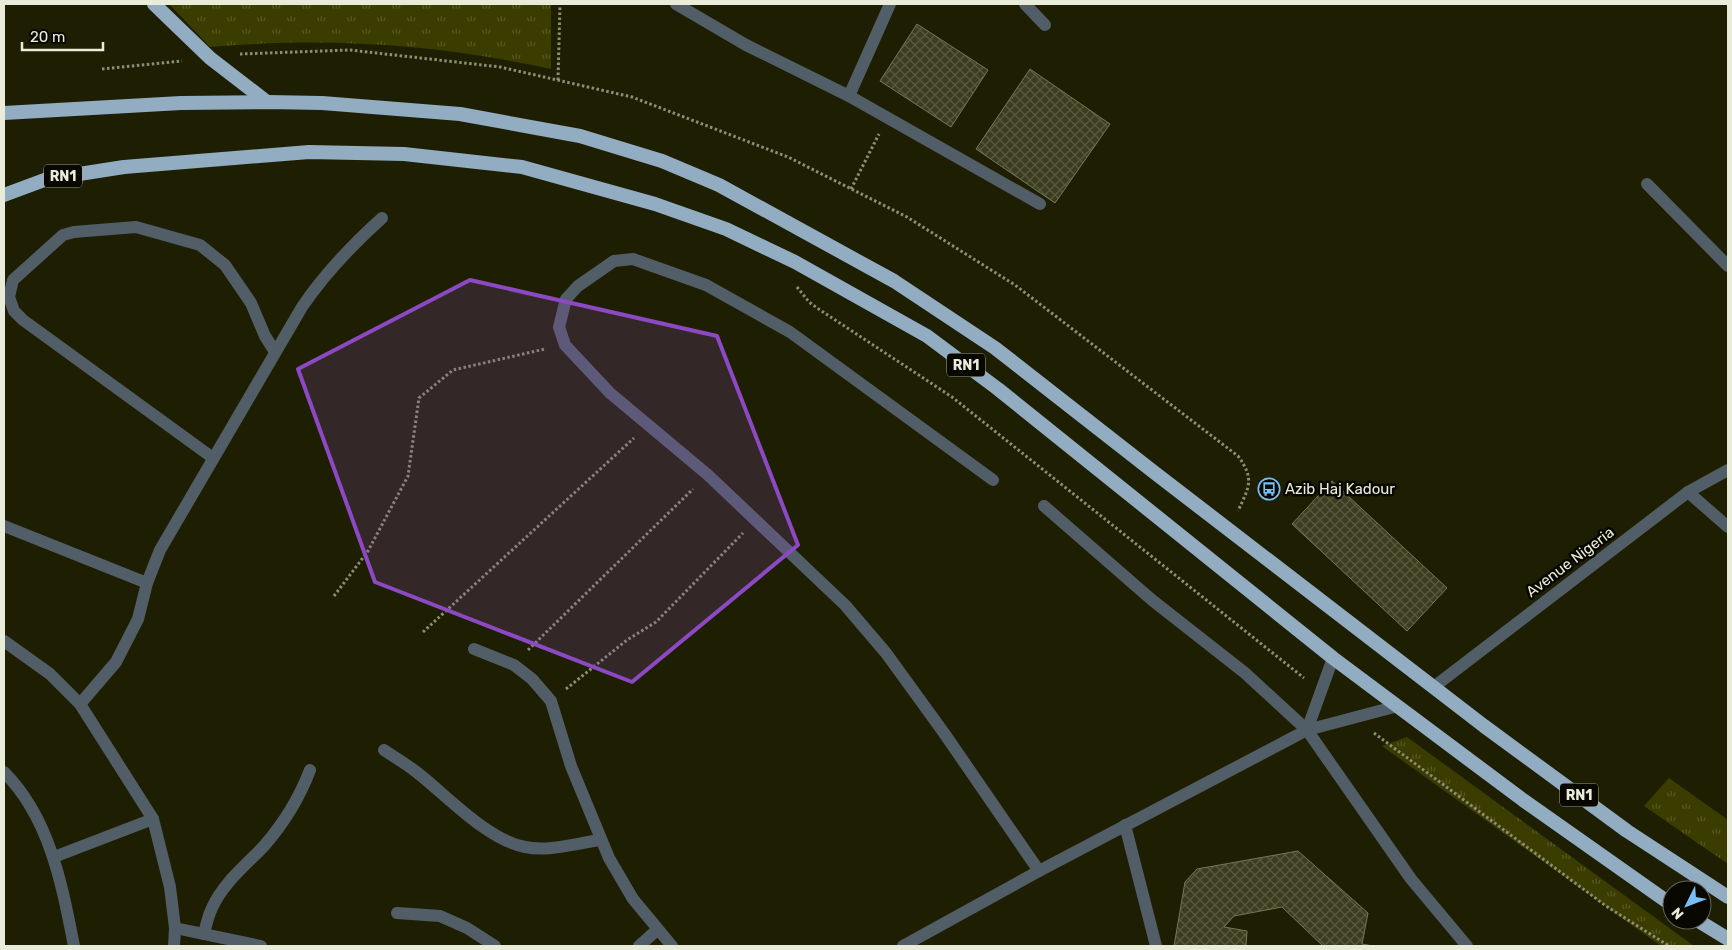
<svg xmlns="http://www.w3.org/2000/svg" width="1732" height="950" font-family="Rubik,sans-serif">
<defs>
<pattern id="grass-tufts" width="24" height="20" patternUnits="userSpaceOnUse" patternTransform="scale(1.25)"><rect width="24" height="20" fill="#3b3c00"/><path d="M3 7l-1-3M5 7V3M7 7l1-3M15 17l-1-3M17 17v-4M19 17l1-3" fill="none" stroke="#585825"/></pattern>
<pattern id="building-cross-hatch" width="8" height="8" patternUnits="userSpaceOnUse" patternTransform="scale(1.25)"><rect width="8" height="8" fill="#3c3d1f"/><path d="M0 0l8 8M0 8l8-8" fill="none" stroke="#58593f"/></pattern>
</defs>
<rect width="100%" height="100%" fill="#1e1f02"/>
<!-- grass -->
<g fill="url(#grass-tufts)">
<path d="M 169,4 L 551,4 L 551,69 C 435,44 328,37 210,47 Z"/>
<path d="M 1407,737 L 1694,946 L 1661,946 L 1382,746 Z"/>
<path d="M 1669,778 L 1728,820 L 1728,864 L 1644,806 Z"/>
</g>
<!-- building -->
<g fill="url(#building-cross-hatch)" stroke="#767757">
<path d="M 917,24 L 988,70 L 951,127 L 880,81 Z"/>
<path d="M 1030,69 L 1110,124 L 1055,203 L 976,149 Z"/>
<path d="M 1332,481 L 1447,588 L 1407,631 L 1292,524 Z"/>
<path d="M 1298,851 L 1368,913 L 1362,944 L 1373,946 L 1323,946 L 1282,907 L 1234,916 L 1224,927 L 1247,931 L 1246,946 L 1174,946 L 1185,882 L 1197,869 Z"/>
</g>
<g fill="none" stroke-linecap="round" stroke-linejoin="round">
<!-- path -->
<g stroke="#8d8e77" stroke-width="3" stroke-dasharray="2.5 2.5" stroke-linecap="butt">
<path d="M 240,54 L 350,50 L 500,67 L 632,97 L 788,157 L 907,217 L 1015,285 L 1238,456 C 1255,479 1249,487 1238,511"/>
<path d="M 102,69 L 182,61"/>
<path d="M 558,80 L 560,4"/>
<path d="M 851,189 L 879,134"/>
<path d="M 797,287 L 809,302 L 820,310 L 952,397 L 1304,678"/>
<path d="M 334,596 L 368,551 L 408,476 L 419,398 L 453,370 L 545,349"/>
<path d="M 423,632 L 634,438"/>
<path d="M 528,650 L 693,489"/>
<path d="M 566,689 L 627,640 L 656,622 L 743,533"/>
<path d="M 1374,733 L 1606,906 L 1669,946"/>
</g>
<!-- service -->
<g stroke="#525e67" stroke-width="12">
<path d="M 213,458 L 23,320 L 14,311 L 9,297 L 13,280 L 63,235 L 74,232 L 136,227 L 200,245 L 225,265 L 251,303 L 265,336 L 275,352"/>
<path d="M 1044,506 L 1152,600 L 1245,673 L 1307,730"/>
<path d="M 4,526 L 147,583"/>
<path d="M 1125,825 L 1156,946"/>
<path d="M 54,857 L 153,819"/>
</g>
<!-- minor -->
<g stroke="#525e67" stroke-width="12">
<path d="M 676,4 L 746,45 L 849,96 L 1040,204"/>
<path d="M 1025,4 L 1045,25"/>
<path d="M 849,96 L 890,4"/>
<path d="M 1647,184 L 1728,266"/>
<path d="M 993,480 L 790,332 L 706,285 L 633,259 L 614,261 L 578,286 L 566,299 L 559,327 L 565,345 L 610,393 L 708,475 L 845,605 L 886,653 L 944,733 L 1039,871"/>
<path d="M 1688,492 L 1728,527"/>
<path d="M 4,641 L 50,674 L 80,704 L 153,819 L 170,887 L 175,928 L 174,946"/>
<path d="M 474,649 L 514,665 L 532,679 L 551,701 L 571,766 L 609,858 L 633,899 L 672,946"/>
<path d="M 1435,686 L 1688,492 L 1728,470"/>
<path d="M 80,704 L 116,662 L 138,619 L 147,583 L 160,550 L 302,307 C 325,273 352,245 382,218"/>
<path d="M 1307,730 L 1411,879 L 1467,946"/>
<path d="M 1307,730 L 1333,658"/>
<path d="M 384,750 C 396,758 408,765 419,774 C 448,797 488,840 525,847 C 549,852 577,843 601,840"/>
<path d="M 4,772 C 50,818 62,885 74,946"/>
<path d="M 397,913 L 440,916 L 467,928 L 495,946"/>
<path d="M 175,928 L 261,946"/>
<path d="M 204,934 C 206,925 208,916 212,908 C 223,883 246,865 264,846 C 284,823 299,799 310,770"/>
<path d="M 639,946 L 657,930"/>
<path d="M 903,946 L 1039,871 L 1307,730 L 1398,706"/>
</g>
<!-- trunk -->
<g stroke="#92acc2" stroke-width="14">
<path d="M 154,4 L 210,58 L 267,102"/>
<path d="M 4,113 L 181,103 L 267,102 L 322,103 L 460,114 L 580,136 L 662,161 L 719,185 L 894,281 L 995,348 L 1155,473 L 1484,726 L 1627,831 L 1728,897"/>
<path d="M 4,195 L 47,179 L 124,167 L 309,152 L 404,154 L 522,167 L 655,204 L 726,229 L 795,262 L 927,336 L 998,389 L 1333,658 L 1523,800 L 1672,905"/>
<path d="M 1697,920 L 1728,939"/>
</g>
</g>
<!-- marked area -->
<path fill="#8c49c3" fill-opacity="0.2" stroke="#8c49c3" stroke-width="4" stroke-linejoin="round" d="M 470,280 L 717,336 L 798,545 L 632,682 L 375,582 L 298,369 Z"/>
<!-- icons -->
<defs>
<g id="bus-ring" transform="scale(1.125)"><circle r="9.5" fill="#080801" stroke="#78bff7" stroke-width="1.5"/><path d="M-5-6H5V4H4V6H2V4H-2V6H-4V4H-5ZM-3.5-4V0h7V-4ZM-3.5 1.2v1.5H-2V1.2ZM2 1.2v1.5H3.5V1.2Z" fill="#78bff7"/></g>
</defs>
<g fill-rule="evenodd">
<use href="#bus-ring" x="1269" y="489"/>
</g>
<g text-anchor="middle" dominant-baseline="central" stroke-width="5" stroke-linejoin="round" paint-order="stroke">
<!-- shield labels -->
<g fill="#080801" stroke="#a6a899" stroke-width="1">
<rect x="44" y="164.5" width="38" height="23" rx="4"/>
<rect x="947" y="353.5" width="38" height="23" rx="4"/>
<rect x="1560" y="783.5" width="38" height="23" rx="4"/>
</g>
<g font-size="14" font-weight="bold" fill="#eaecda">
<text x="63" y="176">RN1</text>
<text x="966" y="365">RN1</text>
<text x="1579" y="795">RN1</text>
</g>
<!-- poi labels -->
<g font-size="15" fill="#eaecda" stroke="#080801" text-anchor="start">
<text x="1285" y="489">Azib Haj Kadour</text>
</g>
<!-- street labels -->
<g font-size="15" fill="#eaecda" stroke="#080801">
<text transform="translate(1570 562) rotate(-37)">Avenue Nigeria</text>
</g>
</g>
<!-- border -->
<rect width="1732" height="950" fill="none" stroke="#eaecda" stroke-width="10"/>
<!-- north arrow -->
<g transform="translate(1687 905) rotate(228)"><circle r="24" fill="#080801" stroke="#626358"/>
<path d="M0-4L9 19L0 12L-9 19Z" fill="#78bff7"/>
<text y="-8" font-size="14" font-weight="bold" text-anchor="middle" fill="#eaecda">N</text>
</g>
<!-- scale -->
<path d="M22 42v8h81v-8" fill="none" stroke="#eaecda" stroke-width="2.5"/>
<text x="30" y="42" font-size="15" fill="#eaecda" stroke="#080801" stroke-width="4" paint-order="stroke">20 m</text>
</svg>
